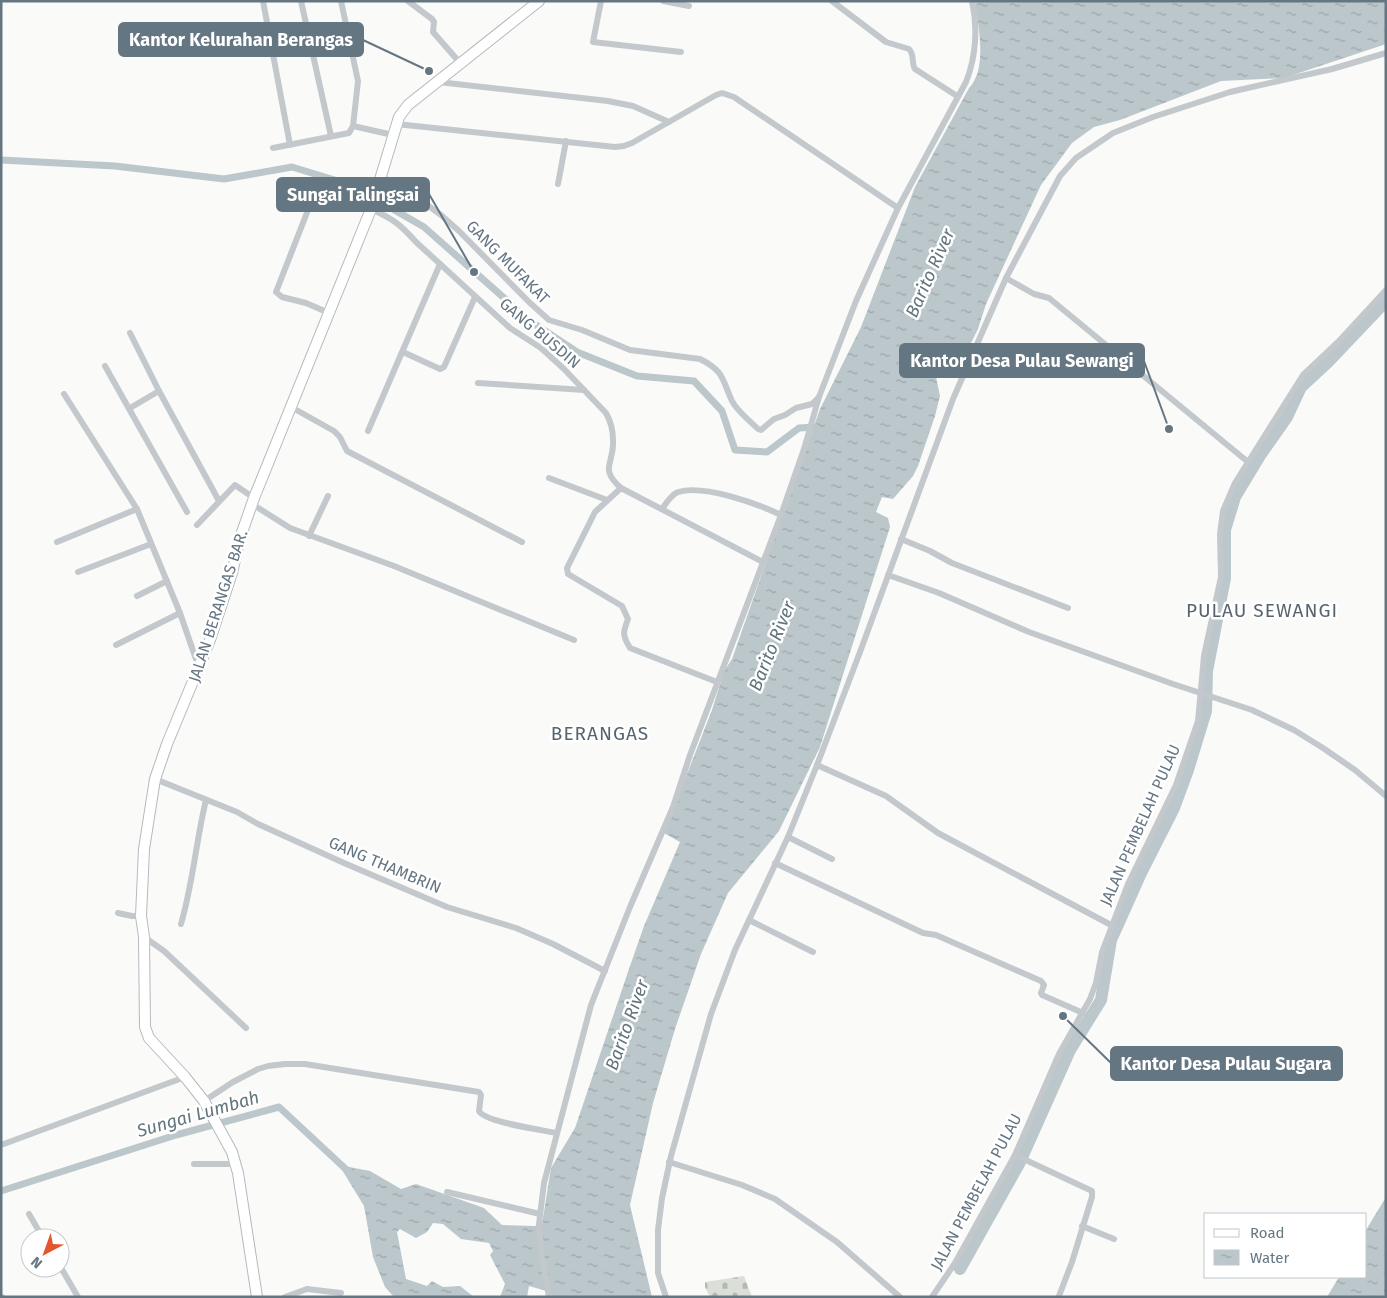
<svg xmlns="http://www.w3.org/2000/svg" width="1387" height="1298" font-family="'Fira Sans',sans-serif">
<defs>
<pattern id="cemetery-stones" width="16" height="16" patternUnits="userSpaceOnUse" patternTransform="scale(1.25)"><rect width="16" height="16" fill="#dadfd7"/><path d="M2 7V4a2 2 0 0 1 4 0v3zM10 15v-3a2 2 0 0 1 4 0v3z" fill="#b4b9b4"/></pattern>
<pattern id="water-ripples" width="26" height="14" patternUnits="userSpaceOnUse" patternTransform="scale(1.25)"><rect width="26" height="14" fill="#bbc7cb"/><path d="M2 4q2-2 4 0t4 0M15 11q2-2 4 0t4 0" fill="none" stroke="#9ca6aa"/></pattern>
</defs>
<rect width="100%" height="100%" fill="#fafaf8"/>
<!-- cemetery -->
<path fill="url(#cemetery-stones)" d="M 744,1276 L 752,1297 L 710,1297 L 705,1287 L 705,1282 Z"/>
<!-- water -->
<g fill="url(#water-ripples)">
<path d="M 975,1 L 1386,1 L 1386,44 L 1284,78 L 1221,81 L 1120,120 L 1094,127 L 1072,143 L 1041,185 L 986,304 L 978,329 L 963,359 L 946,352 L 935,372 L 940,396 L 935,416 L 918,466 L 913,476 L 893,499 L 882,497 L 876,512 L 888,518 L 890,527 L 820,747 L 779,831 L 728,893 L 701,954 L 675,1029 L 653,1103 L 630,1205 L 652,1297 L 552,1297 L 550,1292 L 529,1286 L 527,1297 L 500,1297 L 505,1284 L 490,1255 L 493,1251 L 489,1243 L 461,1239 L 443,1224 L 433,1223 L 427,1232 L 416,1238 L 400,1229 L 397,1232 L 406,1279 L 427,1286 L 432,1281 L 443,1287 L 460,1286 L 474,1297 L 394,1297 L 385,1287 L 373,1257 L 364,1206 L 339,1165 L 370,1171 L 401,1189 L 416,1184 L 484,1208 L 502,1225 L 535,1226 L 542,1224 L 551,1168 L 575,1128 L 630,966 L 644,926 L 680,842 L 664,833 L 712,710 L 724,671 L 732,659 L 820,409 L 861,327 L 915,187 L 969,88 C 988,68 978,26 975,1 Z"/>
<path d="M 1386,1197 L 1386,1297 L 1327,1297 L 1339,1277 L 1366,1277 L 1366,1230 Z"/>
</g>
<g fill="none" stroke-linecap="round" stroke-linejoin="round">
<!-- canal -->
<g stroke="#bbc7cb" stroke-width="7">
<path d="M 1,160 L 115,166 L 224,179 L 292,167 L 351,185 L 424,227 L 530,321 L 577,352 L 637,376 L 694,381 L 722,411 L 735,450 L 767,452 L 799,428 L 815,427"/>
<path d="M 1,1191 L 176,1135 L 279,1107 L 350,1173"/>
</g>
<!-- river -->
<path stroke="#bbc7cb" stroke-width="12" d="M 960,1269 L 1019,1164 L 1070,1050 L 1101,1000 L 1111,940 L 1141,873 L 1174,808 L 1188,770 L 1206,711 L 1207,671 L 1225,578 L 1225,530 L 1235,497 L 1261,454 L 1287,417 L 1301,387 L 1328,362 L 1386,301"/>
<!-- primary casing -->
<g stroke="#b5babe" stroke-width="12">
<path id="primary" d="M 257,1297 L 238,1173 L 232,1152 L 204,1101 L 185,1077 L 149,1038 L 145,1027 L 144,937 L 141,916 L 144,849 L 155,779 L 167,744 L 210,640 L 232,573 L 240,538 L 254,498 L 371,209 L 399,117 L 408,105 L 539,1"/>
</g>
<!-- minor -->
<g stroke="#c3c8cc" stroke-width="6">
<path d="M 263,1 L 290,145"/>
<path d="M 301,1 L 331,136"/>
<path d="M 341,1 L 358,81 L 353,126"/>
<path d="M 408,1 L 432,19 L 434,22 L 433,32 L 461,64"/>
<path d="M 601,1 L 593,42 L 681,52"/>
<path d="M 663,1 L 689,6"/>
<path d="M 832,1 L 886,42 L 909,49 C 915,55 911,63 915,69 L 957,96"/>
<path d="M 438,82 L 608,101 L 633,106 L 669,122"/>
<path d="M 396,124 L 615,147 L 624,146 L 632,143 L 716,95 L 722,93 L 734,97 L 898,208"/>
<path d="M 273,148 L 349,133 L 353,126 L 393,135"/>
<path d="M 380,176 L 404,188 L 441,215 L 459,231 L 529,302 L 549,320 L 582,330 L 630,350 L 700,359 C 724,371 722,379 732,401 C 737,411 750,421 758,429 L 761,430 L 774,419 L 785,415 L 796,408 L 812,404 L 819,397"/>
<path d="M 558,184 L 566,141"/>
<path d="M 371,209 C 393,219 400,224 416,242 L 510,328 L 541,348 L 564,369 L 606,413 C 610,420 613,431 613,440 C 615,463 598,468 621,488 L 763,562"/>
<path d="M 308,210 L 276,292 L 282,297 L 306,303 L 329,313"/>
<path d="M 1006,278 L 1034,294 L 1049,298 L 1248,462"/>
<path d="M 130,333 L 159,391 L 219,501"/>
<path d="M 403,352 L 440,369 L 444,367 L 475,297"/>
<path d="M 105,366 L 187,512"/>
<path d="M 478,383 L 584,390"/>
<path d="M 64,394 L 137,509 L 180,613 L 199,668"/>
<path d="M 291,407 L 334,431 L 340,437 L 347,451 L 522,542"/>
<path d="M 130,408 L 159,391"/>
<path d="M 368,431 L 440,264"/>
<path d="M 549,478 L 607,500"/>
<path d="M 621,488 L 595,512 L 567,568 L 568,574 L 622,606 L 628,619 C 623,632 622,635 630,648 L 717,682"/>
<path d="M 252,504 L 290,528 L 394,566 L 574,640"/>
<path d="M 662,509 C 666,503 671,495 678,492 C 704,484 758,504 781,515"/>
<path d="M 197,525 L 235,485 L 254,498"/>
<path d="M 309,536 L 328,496"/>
<path d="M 901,539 L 930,551 L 952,563 L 1068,608"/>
<path d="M 57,542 L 137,509"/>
<path d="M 78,572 L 151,544"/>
<path d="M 888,575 L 939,593 L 1029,632 L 1173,684 L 1252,710 L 1294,730 L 1323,748 L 1355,770 L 1386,796"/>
<path d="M 137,596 L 167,581"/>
<path d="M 116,645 L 180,613"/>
<path d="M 817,765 L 886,796 L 938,833 L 1111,925"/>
<path d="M 155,779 L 237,812 L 258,824 L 344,863 L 447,907 L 516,928 L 553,944 L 605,971"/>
<path d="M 788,837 L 832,859"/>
<path d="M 775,863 L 923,933 L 936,935 L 1041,981 L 1044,985 L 1041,993 L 1042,995 L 1083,1013"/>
<path d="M 118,913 L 132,916 L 141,916"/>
<path d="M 749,920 L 813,952"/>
<path d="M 181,924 C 193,883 196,841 206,800"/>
<path d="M 144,937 L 164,951 L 246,1028"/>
<path d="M 204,1101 L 233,1082 L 258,1069 L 268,1066 L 285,1064 L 305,1064 L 479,1092 L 481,1095 L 479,1111 C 484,1122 542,1130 557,1133"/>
<path d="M 1,1145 L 185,1077"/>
<path d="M 1015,1155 L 1092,1191 L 1092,1197 L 1072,1262 L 1059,1296"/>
<path d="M 669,1162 L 742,1185 L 775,1199 L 837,1242 L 900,1297"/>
<path d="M 194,1164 L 236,1164"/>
<path d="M 447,1192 L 540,1214"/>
<path d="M 29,1214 L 43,1238"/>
<path d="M 1082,1226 L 1114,1239"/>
<path d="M 60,1266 L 78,1297"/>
<path d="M 1,1297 L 2,1297"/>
<path d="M 285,1297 L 307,1289 L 341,1293"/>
<path d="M 549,1297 L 542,1258 L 539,1224 L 544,1183 L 591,1005 L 630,907 L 673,807 L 690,755 L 781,515 L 804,449 L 819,397 L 856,301 L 898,208 L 966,82 C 976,57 978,27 972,1"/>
<path d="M 666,1297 L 658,1273 L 658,1230 L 662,1198 L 671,1156 L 711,1014 L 735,950 L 788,837 L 817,765 L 860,652 L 953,399 L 1006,278 L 1060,176 L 1076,158 L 1113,133 L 1153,117 L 1230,92 L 1332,69 L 1386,53"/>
<path d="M 932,1297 L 955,1263 L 1015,1155 L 1059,1054 L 1090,999 L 1096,983 L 1102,952 L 1128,884 L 1176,785 L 1198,721 L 1204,656 L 1221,577 L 1220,534 L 1223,511 L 1235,483 L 1303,375 L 1338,342 L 1386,290"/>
</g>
<!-- primary -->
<use href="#primary" stroke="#fff" stroke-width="10"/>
</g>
<g text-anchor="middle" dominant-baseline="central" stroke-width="5" stroke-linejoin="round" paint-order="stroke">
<!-- street labels -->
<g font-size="16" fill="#657683" stroke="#fff">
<text transform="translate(508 262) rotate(45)">GANG MUFAKAT</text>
<text transform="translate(540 333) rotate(40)">GANG BUSDIN</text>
<text transform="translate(218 606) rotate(-72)">JALAN BERANGAS BAR.</text>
<text transform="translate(1140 825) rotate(-66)">JALAN PEMBELAH PULAU</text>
<text transform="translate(385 865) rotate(23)">GANG THAMBRIN</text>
<text transform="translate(976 1192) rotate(-62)">JALAN PEMBELAH PULAU</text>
</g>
<!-- water labels -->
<g font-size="18" font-style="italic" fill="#60757c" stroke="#fff">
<text transform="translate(930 273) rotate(-66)">Barito River</text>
<text transform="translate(772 646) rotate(-68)">Barito River</text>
<text transform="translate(627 1025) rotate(-70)">Barito River</text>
<text transform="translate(198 1114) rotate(-16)">Sungai Lumbah</text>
</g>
<!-- quarter labels -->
<g font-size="19" letter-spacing="1" fill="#57646e" stroke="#fff">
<text x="1262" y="610">PULAU SEWANGI</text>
<text x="600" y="733">BERANGAS</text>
</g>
</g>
<!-- callouts -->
<path fill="none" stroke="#657683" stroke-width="2" d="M429 71L363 40M474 272L429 194M1169 429L1144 361M1063 1016L1111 1063"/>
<g fill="#657683" stroke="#fff" stroke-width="2">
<circle cx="429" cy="71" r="5"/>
<circle cx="474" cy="272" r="5"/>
<circle cx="1169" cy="429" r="5"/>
<circle cx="1063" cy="1016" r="5"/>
</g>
<g fill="#657683" stroke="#657683" stroke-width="2">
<rect x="119" y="23" width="244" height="33" rx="5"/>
<rect x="277" y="178" width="152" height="33" rx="5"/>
<rect x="900" y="344" width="244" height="33" rx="5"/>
<rect x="1111" y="1047" width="231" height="33" rx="5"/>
</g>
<g font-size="18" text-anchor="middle" font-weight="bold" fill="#fff">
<text x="241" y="46">Kantor Kelurahan Berangas</text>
<text x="353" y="201">Sungai Talingsai</text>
<text x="1022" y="367">Kantor Desa Pulau Sewangi</text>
<text x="1226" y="1070">Kantor Desa Pulau Sugara</text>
</g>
<!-- border -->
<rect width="1387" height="1298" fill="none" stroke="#657683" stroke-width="5"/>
<!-- legend -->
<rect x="1204" y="1213" width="162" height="65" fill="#ffffff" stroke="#c1c8cd"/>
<rect x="1214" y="1229" width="25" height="8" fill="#ffffff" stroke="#c1c8cd"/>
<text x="1250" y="1238" font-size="15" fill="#657683">Road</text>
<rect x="1214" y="1250" width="25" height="15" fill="url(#water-ripples)" stroke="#c1c8cd"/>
<text x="1250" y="1263" font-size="15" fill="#657683">Water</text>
<!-- north arrow -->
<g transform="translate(45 1253) rotate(221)"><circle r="24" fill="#ffffff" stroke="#c1c8cd"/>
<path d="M0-4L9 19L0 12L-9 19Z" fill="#e4572e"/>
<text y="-8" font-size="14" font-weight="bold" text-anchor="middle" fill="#657683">N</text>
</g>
</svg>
